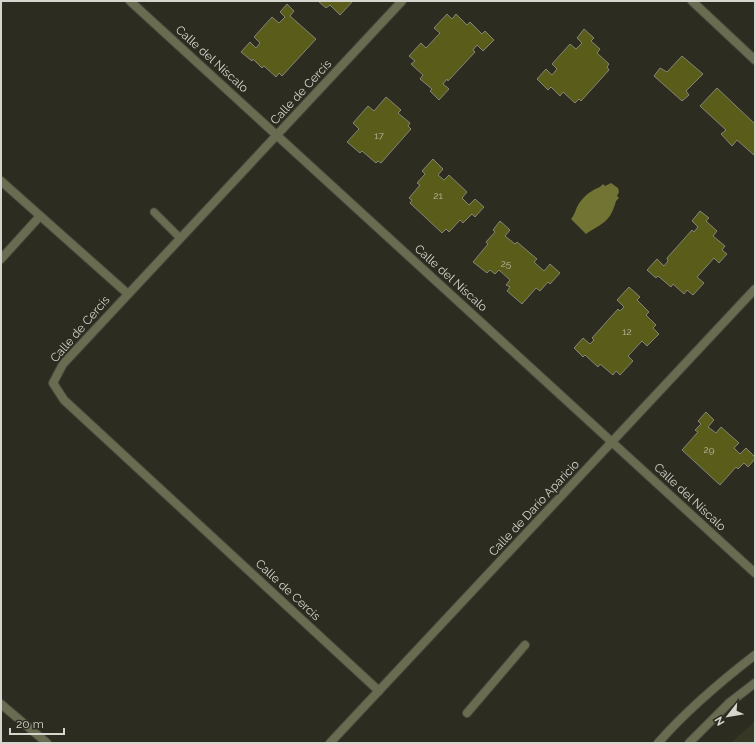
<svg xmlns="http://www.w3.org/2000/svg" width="756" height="744" font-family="Raleway,sans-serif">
<rect width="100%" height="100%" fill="#2c2d20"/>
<!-- built -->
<path fill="#363724" d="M 755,721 L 755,743 L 731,743 Z"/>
<!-- water -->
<path fill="#727434" d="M 611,183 L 618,188 L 619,192 L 617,196 L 619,198 L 616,201 C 610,223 602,223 586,234 L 571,219 C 575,215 576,207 580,202 C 583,198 588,193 592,191 C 596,188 600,188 603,184 L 605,186 Z"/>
<!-- building -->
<g fill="#5a5c1a" stroke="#848576">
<path d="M 318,1 L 353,1 L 340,15 L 330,5 L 326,8 Z"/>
<path d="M 287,4 L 294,11 L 290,16 L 316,39 L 282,76 L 279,73 L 276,77 L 264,66 L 262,68 L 253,59 L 252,61 L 241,52 L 250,42 L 256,48 L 260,43 L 254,37 L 272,17 L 279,23 L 285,17 L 280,12 Z"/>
<path d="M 447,14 L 452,19 L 456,14 L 467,25 L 470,22 L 482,34 L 485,31 L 494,40 L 483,51 L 477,45 L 473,50 L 475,52 L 448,81 L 447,79 L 443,84 L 449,89 L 439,100 L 430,91 L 432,89 L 420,79 L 423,75 L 411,64 L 415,61 L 409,56 L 421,43 L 426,48 L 440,33 L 434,28 Z"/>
<path d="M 584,29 L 594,38 L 591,41 L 600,49 L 597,53 L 609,64 L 607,67 L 609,70 L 581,101 L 579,99 L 575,103 L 563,92 L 560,96 L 551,87 L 548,90 L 537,79 L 546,69 L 552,75 L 557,69 L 552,64 L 570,44 L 576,49 L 582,43 L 577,38 Z"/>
<path d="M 682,56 L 703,74 L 686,91 L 689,95 L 682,101 L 654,76 L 660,68 L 667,72 Z"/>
<path d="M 717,88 L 755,124 L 755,156 L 737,140 L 732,146 L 721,134 L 726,130 L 700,106 Z"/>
<path d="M 386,97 L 401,110 L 398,113 L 410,123 L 408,126 L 411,129 L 381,163 L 378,161 L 376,163 L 362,151 L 360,153 L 347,142 L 359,129 L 353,123 L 368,106 L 374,111 Z"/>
<path d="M 433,159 L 443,169 L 438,175 L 444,180 L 449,175 L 467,192 L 462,198 L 469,205 L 475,199 L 484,207 L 475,217 L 472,214 L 463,223 L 460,220 L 449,232 L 446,229 L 442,233 L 410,203 L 412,200 L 409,198 L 420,185 L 417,183 L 425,174 L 422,171 Z"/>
<path d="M 700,211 L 709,218 L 706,221 L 717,231 L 713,236 L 725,246 L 722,250 L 727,254 L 719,263 L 714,258 L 697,277 L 704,283 L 693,295 L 687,290 L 684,294 L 673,284 L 671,287 L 658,276 L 656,278 L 647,270 L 657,259 L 664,266 L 668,261 L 667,258 L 692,230 L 694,232 L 698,227 L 692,221 Z"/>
<path d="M 500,221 L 510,230 L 505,236 L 515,244 L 517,242 L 537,259 L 534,262 L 544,271 L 550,264 L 560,273 L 550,284 L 548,282 L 540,291 L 536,288 L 522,304 L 507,291 L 510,287 L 506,285 L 510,280 L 499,270 L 495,274 L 490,270 L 487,273 L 473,262 L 488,244 L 486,242 L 495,232 L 493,230 Z"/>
<path d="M 629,287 L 640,297 L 637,300 L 649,312 L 646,315 L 656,325 L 653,328 L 659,334 L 647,346 L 642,341 L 628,356 L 633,361 L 620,375 L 616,371 L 613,375 L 600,364 L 598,367 L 585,355 L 583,357 L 574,348 L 583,338 L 590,344 L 594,340 L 592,338 L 618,309 L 620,311 L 624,307 L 617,300 Z"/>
<path d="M 706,412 L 714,420 L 708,427 L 716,433 L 721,427 L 739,443 L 734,448 L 740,454 L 746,448 L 755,457 L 755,459 L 748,467 L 744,463 L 738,469 L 736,467 L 720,485 L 682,450 L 698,432 L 695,430 L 701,424 L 698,421 Z"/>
</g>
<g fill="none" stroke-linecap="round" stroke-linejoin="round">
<!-- service casing -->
<g stroke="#47483c" stroke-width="9">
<path id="service" d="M 154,212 L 180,238"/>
</g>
<!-- minor casing -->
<g stroke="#47483c" stroke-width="10">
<g id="minor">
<path d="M 130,1 L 755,573"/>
<path d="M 692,1 L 755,60"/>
<path d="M 1,181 L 128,294"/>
<path d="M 1,259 L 40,216"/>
<path d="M 379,691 L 64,400 L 53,383 L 63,364 L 402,1"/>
<path d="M 1,704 L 47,743"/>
<path d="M 467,713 L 525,645"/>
<path d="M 330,743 L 755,289"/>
</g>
</g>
<!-- tertiary casing -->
<g stroke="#47483c" stroke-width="10">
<g id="tertiary">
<path d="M 658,743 C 687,710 720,682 755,655"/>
<path d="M 689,743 L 729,703 L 755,683"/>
</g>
</g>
<!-- service -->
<use href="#service" stroke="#6a6c52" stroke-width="7"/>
<!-- minor -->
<use href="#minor" stroke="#6a6c52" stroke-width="8"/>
<!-- tertiary -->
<use href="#tertiary" stroke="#6a6c52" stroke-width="8"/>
</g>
<g text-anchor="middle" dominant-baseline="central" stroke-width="4" stroke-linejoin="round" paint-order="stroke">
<!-- number labels -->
<g font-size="10" fill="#b6b8a1">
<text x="379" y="135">17</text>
<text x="438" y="195">21</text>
<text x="506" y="263">25</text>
<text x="627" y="331">12</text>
<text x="709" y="449">29</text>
</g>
<!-- street labels -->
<g font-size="12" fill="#d5d6ce" stroke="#2c2d20">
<text transform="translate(212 59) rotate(42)">Calle del Níscalo</text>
<text transform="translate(301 92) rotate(-47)">Calle de Cercis</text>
<text transform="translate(451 278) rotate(42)">Calle del Níscalo</text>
<text transform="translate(80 329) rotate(-49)">Calle de Cercis</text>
<text transform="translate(690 497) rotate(43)">Calle del Níscalo</text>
<text transform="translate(534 508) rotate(-47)">Calle de Darío Aparicio</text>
<text transform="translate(288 590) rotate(43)">Calle de Cercis</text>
</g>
</g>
<!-- border -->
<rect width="756" height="744" fill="none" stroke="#d5d6ce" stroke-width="4"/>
<!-- north arrow -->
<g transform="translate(728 716) rotate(239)" stroke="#2c2d20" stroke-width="3" paint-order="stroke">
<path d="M0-3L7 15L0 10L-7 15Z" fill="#d5d6ce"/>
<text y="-6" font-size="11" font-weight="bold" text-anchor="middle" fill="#d5d6ce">N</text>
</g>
<!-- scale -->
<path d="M10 728v6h54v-6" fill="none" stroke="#d5d6ce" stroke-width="2"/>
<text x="16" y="728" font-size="12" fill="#d5d6ce" stroke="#2c2d20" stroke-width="3" paint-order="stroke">20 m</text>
</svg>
